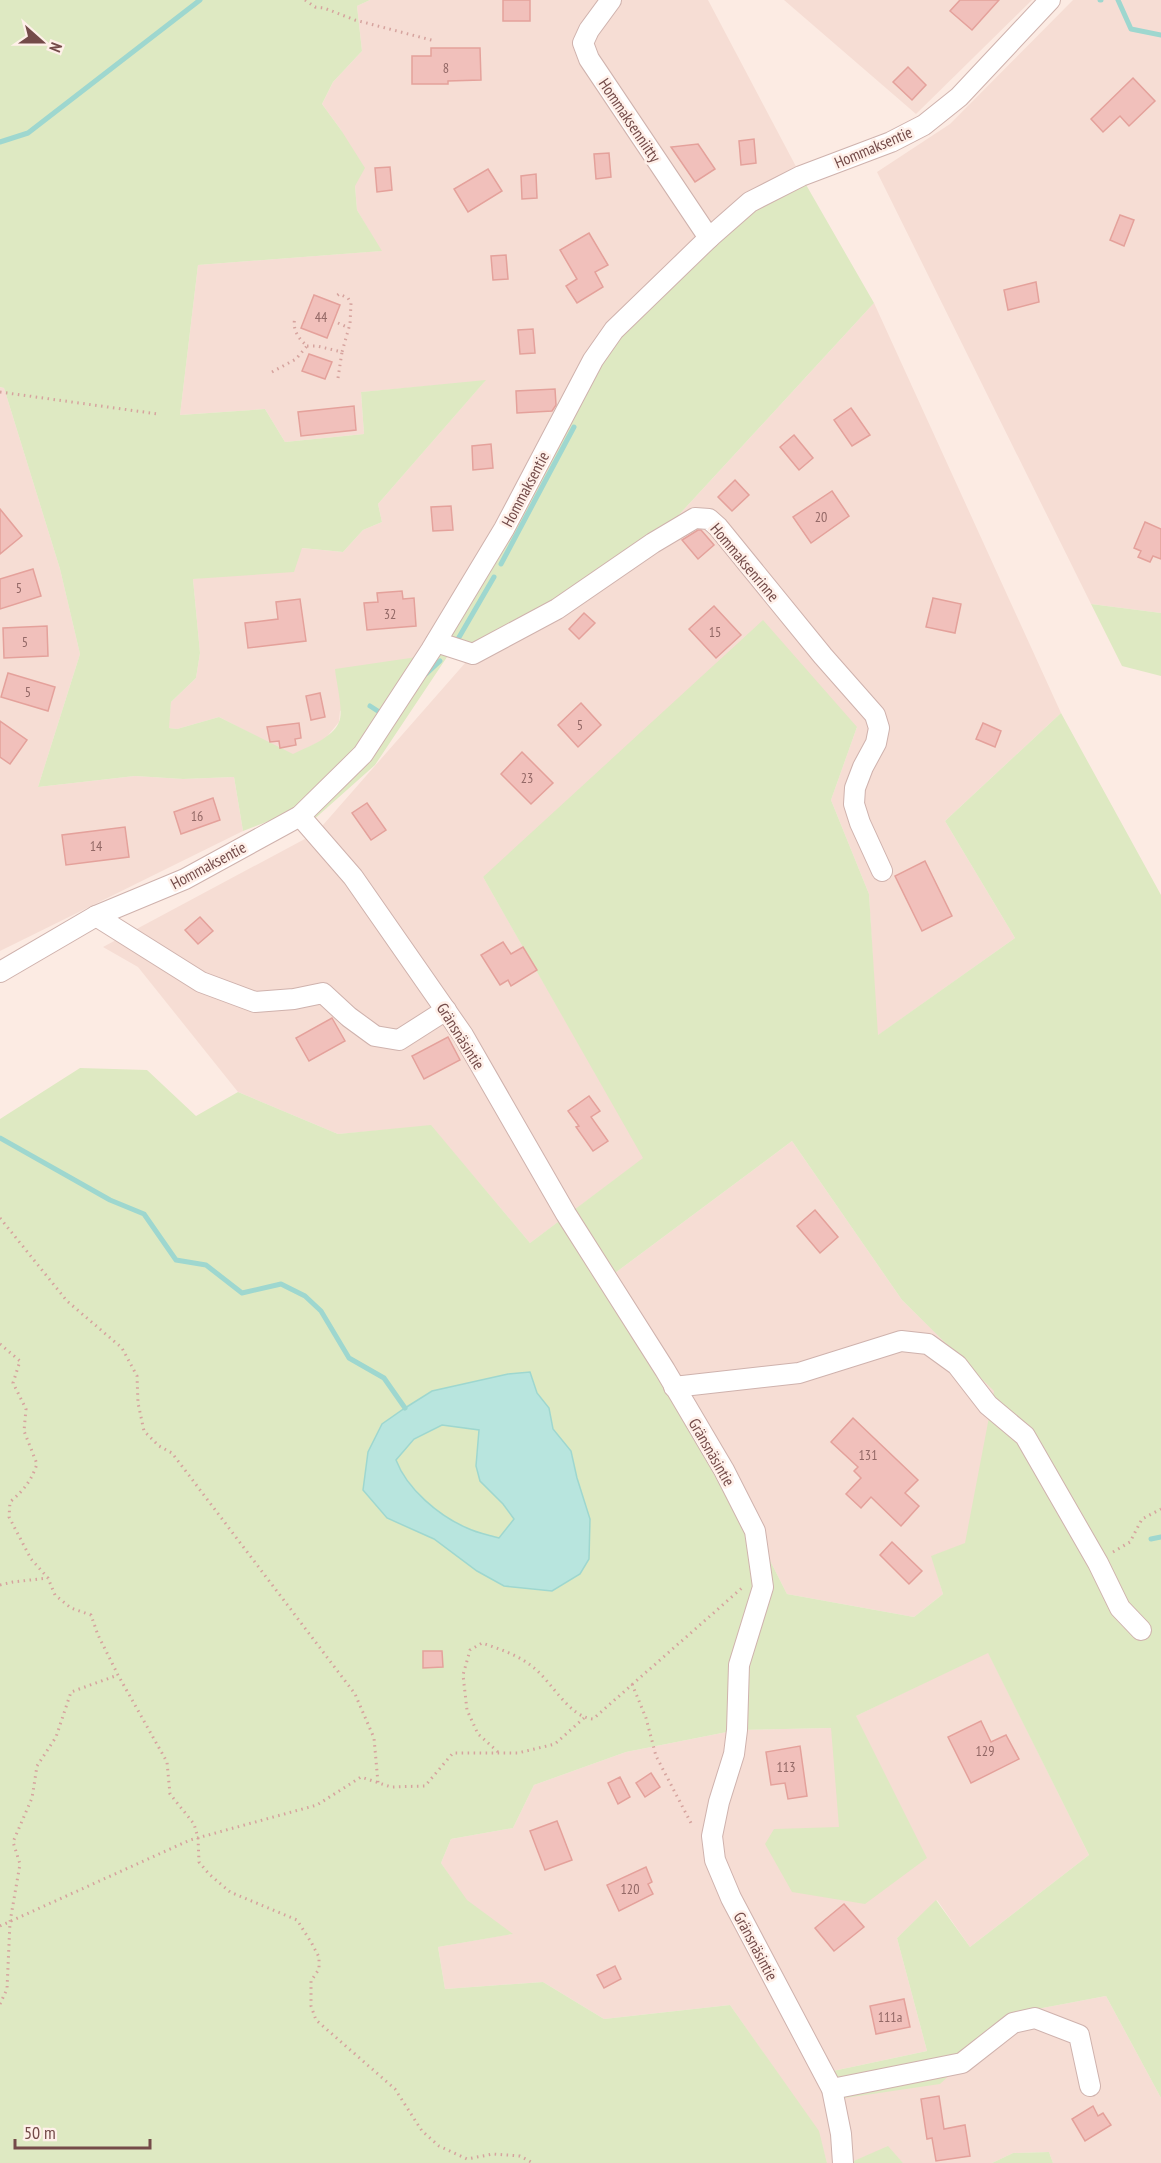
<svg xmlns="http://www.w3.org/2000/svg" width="1161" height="2163" font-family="'PT Sans Narrow',sans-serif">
<rect width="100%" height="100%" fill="#fcebe3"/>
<!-- residential -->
<g fill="#f6ddd4">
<path d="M 370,0 L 708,0 L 801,176 L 431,650 L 340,711 L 339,722 L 325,739 L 293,755 L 219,717 L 177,729 L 168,728 L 171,702 L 196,678 L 200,653 L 193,579 L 209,577 L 301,548 L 343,552 L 363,530 L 382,522 L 378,504 L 485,381 L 361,392 L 364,434 L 285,442 L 265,409 L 180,415 L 198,265 L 381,251 L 357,210 L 355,186 L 341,130 L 322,104 L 333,82 L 362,51 L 357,6 Z"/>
<path d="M 784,0 L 1032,0 L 916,114 Z"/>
<path d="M 1073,0 L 1161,0 L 1161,613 L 1091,604 L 877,172 L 950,124 Z"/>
<path d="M 874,303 L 1061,713 L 945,821 L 1015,938 L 877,1036 L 869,894 L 831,800 L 857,727 L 483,877 L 644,1158 L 530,1243 L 431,1126 L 338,1134 L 238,1092 L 138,967 L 103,947 L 316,833 L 473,654 L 653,543 Z"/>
<path d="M 0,387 L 4,388 L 60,569 L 80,654 L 38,787 L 135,776 L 183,779 L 234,777 L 243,831 L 0,951 Z"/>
<path d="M 792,1141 L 902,1300 L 994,1390 L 1044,1515 L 932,1556 L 943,1594 L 914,1617 L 787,1594 L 755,1531 L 607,1279 Z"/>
<path d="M 988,1652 L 1089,1855 L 970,1947 L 937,1900 L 897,1938 L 927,2051 L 833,2071 L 845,2098 L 1016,2013 L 1106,1996 L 1161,2098 L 1161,2163 L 1053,2163 L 1049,2152 L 1013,2153 L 992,2163 L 903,2163 L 888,2147 L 849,2163 L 827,2163 L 818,2131 L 730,2005 L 604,2019 L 543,1982 L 445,1989 L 438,1947 L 512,1934 L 466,1900 L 441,1863 L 451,1839 L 513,1828 L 534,1785 L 626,1752 L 737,1730 L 831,1728 Z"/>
</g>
<!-- green -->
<g fill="#dee9c2" fill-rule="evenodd">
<path d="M 0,0 L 370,0 L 357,6 L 362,51 L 333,82 L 322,104 L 341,130 L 365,168 L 355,186 L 357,210 L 382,251 L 198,265 L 180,415 L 265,409 L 285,442 L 364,434 L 361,392 L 486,380 L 378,504 L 382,522 L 363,530 L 343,552 L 302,548 L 294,572 L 193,579 L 200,653 L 196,678 L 171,702 L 169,728 L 177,729 L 219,717 L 293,754 C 307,747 333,738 339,722 C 344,711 336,682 335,669 L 417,657 L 362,745 L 300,809 L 243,831 L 234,777 L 183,779 L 135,776 L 38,787 L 80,654 L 60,569 L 4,388 L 0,387 Z"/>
<path d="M 801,176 L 874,303 L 653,543 L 473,654 L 453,648 L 375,765 L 311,822 L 300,816 L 363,754 L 593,360 L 709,239 Z"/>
<path d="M 1091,604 L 1161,613 L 1161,676 L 1122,666 Z"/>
<path d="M 763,620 L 857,727 L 831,800 L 869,894 L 878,1035 L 1015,938 L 945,821 L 1061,713 L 1161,895 L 1161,2098 L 1106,1996 L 1016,2013 L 940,2084 L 845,2098 L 833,2071 L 927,2051 L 897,1938 L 936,1900 L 970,1947 L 1089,1855 L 988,1653 L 856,1716 L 927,1858 L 865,1904 L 792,1892 L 765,1844 L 774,1829 L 839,1827 L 831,1728 L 737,1730 L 626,1752 L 534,1785 L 513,1828 L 451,1839 L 441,1863 L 467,1900 L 513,1934 L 438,1947 L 445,1989 L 543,1982 L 604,2019 L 730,2005 L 819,2131 L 827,2163 L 0,2163 L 0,1119 L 80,1068 L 147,1070 L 196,1116 L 238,1092 L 338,1134 L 431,1125 L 530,1243 L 643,1158 L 483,877 ZM 792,1141 L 902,1300 L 994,1391 L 965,1543 L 931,1556 L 943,1594 L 914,1617 L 787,1594 L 755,1531 L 607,1279 ZM 530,1373 L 537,1393 L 549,1408 L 553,1429 L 571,1451 L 577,1478 L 477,1571 L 434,1539 L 387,1518 L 363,1490 L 368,1452 L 382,1424 L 405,1408 L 432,1391 Z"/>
<path d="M 442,1425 L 479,1430 L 476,1466 L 480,1481 L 503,1504 L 514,1519 L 499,1538 C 489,1535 477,1533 467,1528 C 438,1516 409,1489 396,1460 L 414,1439 Z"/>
<path d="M 888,2146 L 903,2163 L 849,2163 Z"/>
<path d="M 1049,2152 L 1053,2163 L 992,2163 L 1013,2153 Z"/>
</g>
<!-- water -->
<path fill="#b8e5de" stroke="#9ed7cf" stroke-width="1.5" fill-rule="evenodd" d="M 530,1372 L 537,1393 L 549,1408 L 553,1429 L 571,1451 L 577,1478 L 590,1519 L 589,1559 L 580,1574 L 552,1591 L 504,1586 L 477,1571 L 434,1539 L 387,1518 L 363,1490 L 368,1452 L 382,1424 L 405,1408 L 432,1391 L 508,1374 ZM 442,1425 L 479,1430 L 476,1466 L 480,1481 L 503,1504 L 514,1519 L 499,1538 C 489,1535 477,1533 467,1528 C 439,1516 407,1489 396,1460 L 414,1439 Z"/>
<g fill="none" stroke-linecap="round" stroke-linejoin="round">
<!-- stream -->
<g stroke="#9ed7cf" stroke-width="5">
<path d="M 1100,0 L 1101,0"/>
<path d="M 1118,0 L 1131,29 L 1161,35"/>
<path d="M 0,142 L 28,133 L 200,0"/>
<path d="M 501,564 L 574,427"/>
<path d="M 458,639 L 494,577"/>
<path d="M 426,674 L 440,661"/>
<path d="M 370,706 L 384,715"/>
<path d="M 0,1138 L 110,1200 L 144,1214 L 176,1260 L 206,1265 L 242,1293 L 281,1284 L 305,1296 L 321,1311 L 349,1358 L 384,1378 L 405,1408"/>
<path d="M 1151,1539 L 1161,1537"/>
</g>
</g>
<!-- building -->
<g fill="#f1c0bb" stroke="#e4a19b" stroke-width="1.5">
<rect x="503" y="0" width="27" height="21"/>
<path d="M 960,0 L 999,0 L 972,30 L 950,11 Z"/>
<path d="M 431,48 L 480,48 L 481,80 L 448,81 L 448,84 L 412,84 L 412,56 L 431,56 Z"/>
<path d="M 908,67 L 926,85 L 912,100 L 893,82 Z"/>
<path d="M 1133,78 L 1155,101 L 1129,126 L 1120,116 L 1103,132 L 1091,119 Z"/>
<path d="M 754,139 L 756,163 L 741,165 L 739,141 Z"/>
<path d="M 698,144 L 715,169 L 695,182 L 671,147 Z"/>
<path d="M 609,153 L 611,177 L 596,179 L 594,154 Z"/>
<path d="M 390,167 L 392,190 L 377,192 L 375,168 Z"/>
<path d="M 488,169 L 502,191 L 468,212 L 454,189 Z"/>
<path d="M 536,174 L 537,198 L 522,199 L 521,176 Z"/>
<path d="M 1120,215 L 1134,220 L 1124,246 L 1110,240 Z"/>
<path d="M 589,233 L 608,265 L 595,272 L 603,287 L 577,303 L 566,286 L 577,279 L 560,250 Z"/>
<path d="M 506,255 L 508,279 L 493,280 L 491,256 Z"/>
<path d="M 1036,282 L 1039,302 L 1008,310 L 1004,290 Z"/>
<path d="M 314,295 L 340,305 L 327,338 L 301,328 Z"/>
<path d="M 533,329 L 535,353 L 520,354 L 518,330 Z"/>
<path d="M 309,354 L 332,362 L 325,379 L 302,371 Z"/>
<path d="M 555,389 L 556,405 L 552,411 L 517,413 L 516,391 Z"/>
<path d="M 354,406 L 356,430 L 301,436 L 298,412 Z"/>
<path d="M 851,408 L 870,435 L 852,446 L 834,420 Z"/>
<path d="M 794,435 L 813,458 L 799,470 L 780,447 Z"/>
<path d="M 491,444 L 493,468 L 473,470 L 472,446 Z"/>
<path d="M 735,480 L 749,495 L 732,511 L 718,497 Z"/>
<path d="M 832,491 L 849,516 L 811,543 L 793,517 Z"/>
<path d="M 451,506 L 453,530 L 433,531 L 431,507 Z"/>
<path d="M 0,509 L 22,536 L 0,554 Z"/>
<path d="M 1145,522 L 1161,529 L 1161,559 L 1153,556 L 1150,562 L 1138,557 L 1141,551 L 1134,548 Z"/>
<path d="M 698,530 L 701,530 L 714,545 L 698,559 L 682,540 Z"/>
<path d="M 33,569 L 41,596 L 0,609 L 0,579 Z"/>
<path d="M 402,591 L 403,599 L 414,598 L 416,626 L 367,630 L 364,603 L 378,602 L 377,593 Z"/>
<path d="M 933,598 L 961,604 L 955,633 L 926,627 Z"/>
<path d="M 300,599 L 306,641 L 248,648 L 245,623 L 278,619 L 276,602 Z"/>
<path d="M 714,606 L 741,635 L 716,658 L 689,629 Z"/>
<path d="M 584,613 L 595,623 L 579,639 L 569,629 Z"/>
<path d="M 47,626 L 48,656 L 4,658 L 3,628 Z"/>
<path d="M 8,673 L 55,687 L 48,711 L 1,697 Z"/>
<path d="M 320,693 L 325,717 L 311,720 L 306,696 Z"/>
<path d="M 581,703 L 601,725 L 578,747 L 558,725 Z"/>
<path d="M 0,721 L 27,740 L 10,764 L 0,757 Z"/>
<path d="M 299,723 L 301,738 L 295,739 L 296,745 L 280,748 L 279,741 L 270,742 L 267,727 Z"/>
<path d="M 983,723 L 1001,731 L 995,747 L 976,739 Z"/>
<path d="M 522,752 L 553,783 L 531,804 L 501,774 Z"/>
<path d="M 213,798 L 220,820 L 181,834 L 174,812 Z"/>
<path d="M 367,803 L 386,830 L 371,840 L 352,813 Z"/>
<path d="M 125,827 L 129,857 L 66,865 L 62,835 Z"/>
<path d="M 925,861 L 952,916 L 922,931 L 895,876 Z"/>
<path d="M 200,917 L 213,931 L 198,944 L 185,930 Z"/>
<path d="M 503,942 L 511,954 L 523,947 L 537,970 L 511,986 L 508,980 L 500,985 L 481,955 Z"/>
<path d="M 332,1018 L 345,1041 L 309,1061 L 296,1038 Z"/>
<path d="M 448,1037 L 460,1060 L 424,1079 L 412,1056 Z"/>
<path d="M 589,1096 L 600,1111 L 591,1117 L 608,1141 L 593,1151 L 576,1127 L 579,1126 L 568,1111 Z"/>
<path d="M 815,1210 L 838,1237 L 820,1253 L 797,1226 Z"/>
<path d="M 853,1418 L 918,1480 L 905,1493 L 919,1506 L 901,1526 L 871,1497 L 861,1508 L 846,1494 L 861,1478 L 854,1471 L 858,1467 L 831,1442 Z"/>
<path d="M 892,1542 L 922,1571 L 909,1584 L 880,1555 Z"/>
<path d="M 423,1651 L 442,1651 L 443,1667 L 423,1668 Z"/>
<path d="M 981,1721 L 991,1742 L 1006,1735 L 1019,1759 L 971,1783 L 948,1737 Z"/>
<path d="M 800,1746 L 807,1796 L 788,1799 L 785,1783 L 771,1785 L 766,1752 Z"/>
<path d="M 651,1773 L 660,1787 L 645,1797 L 636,1783 Z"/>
<path d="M 620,1777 L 630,1797 L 618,1804 L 608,1783 Z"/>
<path d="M 557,1821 L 572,1860 L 545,1870 L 530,1831 Z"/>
<path d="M 646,1867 L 652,1882 L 648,1884 L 653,1894 L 619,1911 L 607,1885 Z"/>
<path d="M 844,1904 L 864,1927 L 834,1951 L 815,1928 Z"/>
<path d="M 615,1966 L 621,1979 L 604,1988 L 597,1975 Z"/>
<path d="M 904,1999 L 910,2027 L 876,2034 L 870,2006 Z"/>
<path d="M 939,2096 L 944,2129 L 965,2125 L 970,2156 L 936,2161 L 932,2138 L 927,2139 L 921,2099 Z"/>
<path d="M 1093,2106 L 1098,2116 L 1103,2113 L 1111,2125 L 1085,2141 L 1072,2119 Z"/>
</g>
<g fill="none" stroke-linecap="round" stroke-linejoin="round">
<!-- minor casing -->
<g stroke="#cfb2ad" stroke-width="22">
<g id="minor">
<path d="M 611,0 L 589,30 L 583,43 L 589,59 L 709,238"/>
<path d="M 436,642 L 473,654 L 557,609 L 653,543 L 695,518 L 709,519 L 718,527 L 823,656 L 875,715 L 879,728 L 876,743 L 863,767 L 855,788 L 854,804 L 860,823 L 882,871"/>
<path d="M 300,816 L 353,877 L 463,1035 L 566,1214 L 665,1370 L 724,1470 L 755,1531 L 763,1587 L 739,1665 L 737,1730 L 734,1754 L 719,1802 L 712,1836 L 715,1860 L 731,1898 L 832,2089 L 841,2134 L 843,2163"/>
<path d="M 96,916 L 201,982 L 255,1002 L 294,999 L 323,993 L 349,1017 L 375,1036 L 399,1040 L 446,1010"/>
<path d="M 0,972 L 96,916 L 185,879 L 300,816 L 363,754 L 431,650 L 504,529 L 593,360 L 614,330 L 709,238 L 750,202 L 801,176 L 891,142 L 924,125 L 959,97 L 1050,0"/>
<path d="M 674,1387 L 799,1373 L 901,1341 L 928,1344 L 957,1365 L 988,1405 L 1025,1436 L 1098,1563 L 1120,1608 L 1141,1630"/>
<path d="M 832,2089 L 962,2063 L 1013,2023 L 1035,2018 L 1079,2035 L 1090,2086"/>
</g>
</g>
<!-- path -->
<g stroke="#d6a39e" stroke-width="3" stroke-dasharray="1.5 4.5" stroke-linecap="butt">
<path d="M 305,0 L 315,7 L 324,8 L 355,20 L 435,41"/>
<path d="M 338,323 L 349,328"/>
<path d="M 307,346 L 317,346 L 342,352 L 350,324 L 351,303 L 348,298 L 339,294 L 334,298"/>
<path d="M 272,372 L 296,359 L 307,346 C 298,338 292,329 295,317"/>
<path d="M 338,378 L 342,352"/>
<path d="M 0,392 L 158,414"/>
<path d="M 0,1218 L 67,1301 L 122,1348 L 137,1376 L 138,1403 L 144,1431 L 159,1446 L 172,1453 L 355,1694 L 374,1738 L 378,1783"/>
<path d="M 0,1344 L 20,1361 L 13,1383 L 26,1409 L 24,1431 L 37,1464 C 31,1481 24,1490 10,1502 L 9,1517 L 31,1559 L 48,1578 L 55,1595 L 71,1608 L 91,1615 L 98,1635 L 118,1675 L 167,1762 L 170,1794 L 194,1824 L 198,1838 L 199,1862 L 209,1874 L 230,1892 L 297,1920 L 311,1942 L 319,1957 L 319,1969 L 311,1981 L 311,2006 L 316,2020 L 395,2089 L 422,2131 L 439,2146 L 467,2159 L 493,2154 L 520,2156 L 533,2163"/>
<path d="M 1113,1552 L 1130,1542 L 1142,1519 L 1161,1509"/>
<path d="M 0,1585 L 13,1582 L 48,1578"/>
<path d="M 632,1684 L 646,1718 L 656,1756 L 692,1825"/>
<path d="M 498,1752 L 478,1734 L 467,1710 L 463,1675 L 470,1650 L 482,1643 C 500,1649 518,1655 533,1667 C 552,1682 569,1717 593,1719 L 743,1587"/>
<path d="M 0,1926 L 190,1840 L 317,1805 L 361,1777 L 391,1787 L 425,1786 L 453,1753 L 518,1753 L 555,1744 L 584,1718"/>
<path d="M 0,2004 L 7,1989 L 10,1922 L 20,1864 L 13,1842 L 32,1798 L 37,1766 L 56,1737 L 71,1692 L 118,1675"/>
</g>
<!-- minor -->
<use href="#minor" stroke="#fff" stroke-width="20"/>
</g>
<g text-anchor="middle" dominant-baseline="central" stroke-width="5" stroke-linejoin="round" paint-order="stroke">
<!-- number labels -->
<g font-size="14" fill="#936866">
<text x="446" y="68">8</text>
<text x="321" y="317">44</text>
<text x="821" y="517">20</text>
<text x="19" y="588">5</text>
<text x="390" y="614">32</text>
<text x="715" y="632">15</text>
<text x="25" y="642">5</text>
<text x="28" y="692">5</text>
<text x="580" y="725">5</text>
<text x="527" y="778">23</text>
<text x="197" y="816">16</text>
<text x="96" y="846">14</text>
<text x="868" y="1455">131</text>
<text x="985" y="1751">129</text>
<text x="786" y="1767">113</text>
<text x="630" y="1889">120</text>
<text x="890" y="2017">111a</text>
</g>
<!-- street labels -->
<g font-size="16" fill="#744b49" stroke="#fff0e9">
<text transform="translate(630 120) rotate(56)">Hommaksenniitty</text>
<text transform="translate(873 147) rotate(-23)">Hommaksentie</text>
<text transform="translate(525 489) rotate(-62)">Hommaksentie</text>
<text transform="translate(745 562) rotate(50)">Hommaksenrinne</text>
<text transform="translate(208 865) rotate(-28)">Hommaksentie</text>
<text transform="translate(461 1036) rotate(58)">Gränsnäsintie</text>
<text transform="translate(712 1452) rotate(60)">Gränsnäsintie</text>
<text transform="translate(756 1946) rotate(62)">Gränsnäsintie</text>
</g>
</g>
<!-- north arrow -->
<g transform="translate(42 42) rotate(111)" stroke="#fff0e9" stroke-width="4.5" paint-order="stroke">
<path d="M0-4.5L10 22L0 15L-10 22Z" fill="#744b49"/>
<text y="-9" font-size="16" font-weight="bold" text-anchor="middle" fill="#744b49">N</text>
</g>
<!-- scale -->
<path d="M15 2139v9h135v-9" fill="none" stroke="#744b49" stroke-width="3"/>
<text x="24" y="2139" font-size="18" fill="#744b49" stroke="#fff0e9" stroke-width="4.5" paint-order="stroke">50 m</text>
</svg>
